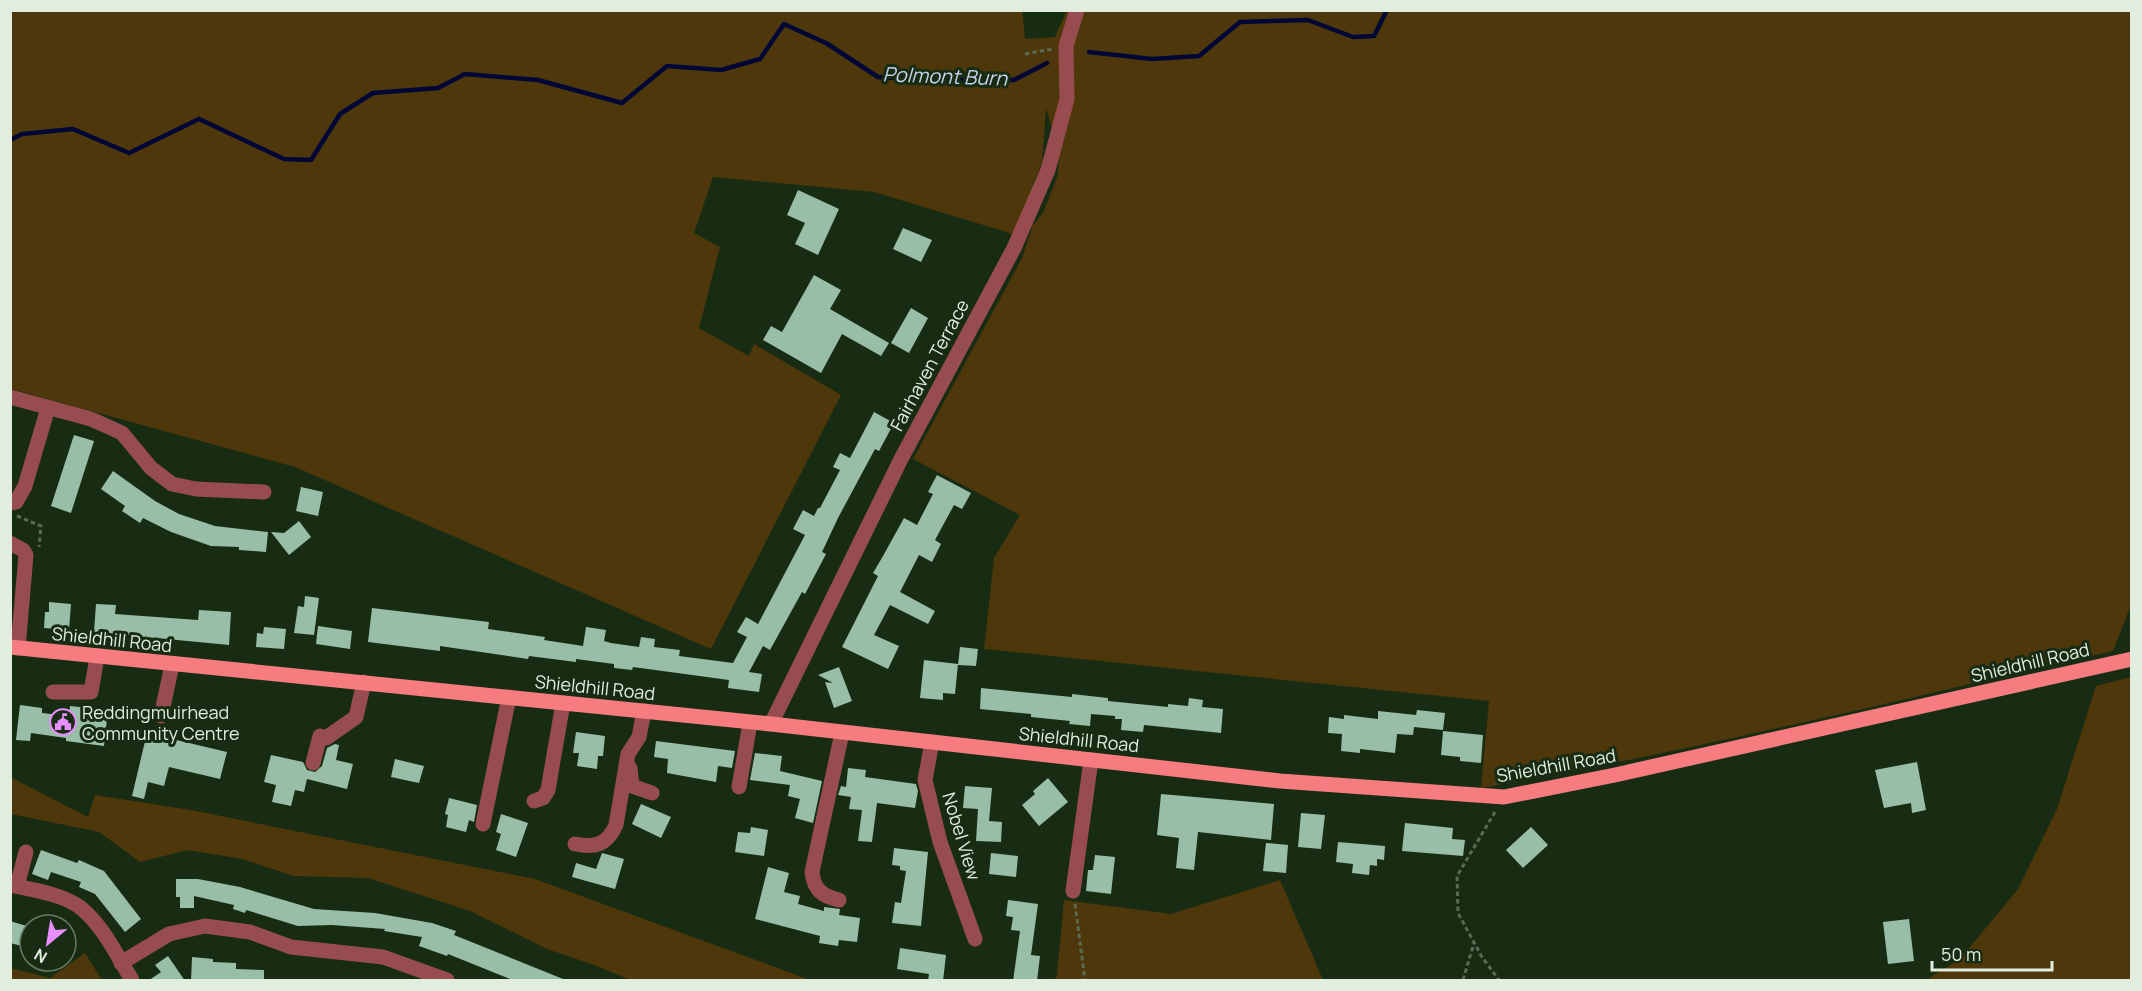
<svg xmlns="http://www.w3.org/2000/svg" width="2142" height="991" font-family="Manrope,sans-serif">
<rect width="100%" height="100%" fill="#182c13"/>
<!-- green -->
<g fill="#4e370a">
<path d="M 1022,10 L 1025,39 L 1055,37 L 1067,10 L 2131,11 L 2131,605 L 2113,651 C 1903,699 1693,751 1481,788 L 1489,701 L 984,649 L 994,558 L 1020,515 L 913,459 L 1022,258 L 1033,225 L 1043,213 L 1058,175 L 1059,152 L 1046,108 L 1042,163 L 1013,234 L 874,192 L 713,177 L 694,233 L 720,247 L 699,328 L 749,356 L 754,344 L 841,395 L 711,649 L 295,467 L 11,389 L 10,11 Z"/>
<path d="M 2131,677 L 2131,980 L 1926,980 L 1960,959 L 2018,889 L 2057,809 L 2096,686 Z"/>
<path d="M 10,777 L 88,817 L 95,795 L 191,810 L 535,879 L 810,980 L 630,980 L 594,965 L 547,949 L 470,911 L 368,878 L 294,876 L 242,859 L 188,850 L 140,862 L 99,832 L 11,814 Z"/>
<path d="M 1280,880 L 1323,980 L 1054,980 L 1057,975 L 1064,900 L 1171,914 Z"/>
<path d="M 85,953 L 102,980 L 11,980 L 11,968 L 50,978 Z"/>
</g>
<g fill="none" stroke-linecap="round" stroke-linejoin="round">
<!-- stream -->
<g stroke="#000737" stroke-width="4.5">
<path d="M 1089,52 L 1152,59 L 1199,56 L 1240,22 L 1308,20 L 1353,37 L 1374,36 L 1387,10"/>
<path d="M 10,140 L 22,134 L 73,129 L 129,153 L 199,119 L 284,159 L 311,160 L 340,114 L 373,93 L 438,88 L 465,74 L 538,80 L 622,103 L 667,66 L 721,70 L 760,59 L 784,24 L 826,43 L 878,77 L 935,80 L 1014,80 L 1047,63"/>
</g>
</g>
<!-- building -->
<g fill="#98bea8">
<path d="M 798,190 L 839,209 L 818,255 L 795,244 L 805,223 L 787,215 Z"/>
<path d="M 903,228 L 932,240 L 921,262 L 893,249 Z"/>
<path d="M 814,275 L 841,290 L 830,309 L 889,343 L 881,356 L 842,334 L 821,373 L 763,340 L 771,326 L 782,332 Z"/>
<path d="M 911,308 L 928,318 L 909,353 L 891,343 Z"/>
<path d="M 874,412 L 894,423 L 879,451 L 875,449 L 838,518 L 822,552 L 826,554 L 805,594 L 802,592 L 770,650 L 763,646 L 749,672 L 762,674 L 759,692 L 728,688 L 729,680 L 633,667 L 632,670 L 614,668 L 614,664 L 576,659 L 576,662 L 529,656 L 528,659 L 440,646 L 440,651 L 368,642 L 372,608 L 489,622 L 488,629 L 545,637 L 544,640 L 583,646 L 586,627 L 606,630 L 604,641 L 611,643 L 639,647 L 641,637 L 655,639 L 654,647 L 680,650 L 679,656 L 733,663 L 747,637 L 737,632 L 746,617 L 758,624 L 805,535 L 793,529 L 803,510 L 814,516 L 818,508 L 820,508 L 840,470 L 833,467 L 840,453 L 850,458 Z"/>
<path d="M 74,435 L 94,441 L 71,513 L 51,506 Z"/>
<path d="M 113,471 L 155,501 L 179,514 L 215,526 L 268,532 L 266,552 L 239,550 L 239,547 L 211,546 L 171,532 L 143,518 L 140,523 L 122,511 L 125,506 L 101,489 Z"/>
<path d="M 937,475 L 971,493 L 962,509 L 954,505 L 935,540 L 941,544 L 932,562 L 919,555 L 900,592 L 935,611 L 928,624 L 890,605 L 874,635 L 899,646 L 888,669 L 842,647 L 878,576 L 873,573 L 883,556 L 904,518 L 917,525 L 933,494 L 928,492 Z"/>
<path d="M 301,487 L 323,492 L 318,516 L 296,511 Z"/>
<path d="M 299,521 L 311,537 L 289,555 L 271,532 L 284,533 Z"/>
<path d="M 305,596 L 319,598 L 314,635 L 294,633 L 298,606 L 304,607 Z"/>
<path d="M 49,602 L 71,604 L 69,630 L 44,628 L 45,612 L 49,612 Z"/>
<path d="M 96,604 L 116,605 L 115,614 L 198,620 L 199,610 L 231,612 L 229,645 L 94,632 Z"/>
<path d="M 318,626 L 352,631 L 350,649 L 316,644 Z"/>
<path d="M 264,627 L 286,629 L 284,649 L 256,647 L 257,633 L 263,634 Z"/>
<path d="M 960,647 L 978,649 L 976,666 L 958,665 Z"/>
<path d="M 924,660 L 958,664 L 955,694 L 943,693 L 943,700 L 920,698 Z"/>
<path d="M 839,667 L 852,701 L 834,708 L 825,682 L 833,683 L 818,675 Z"/>
<path d="M 981,688 L 1072,697 L 1072,694 L 1108,698 L 1108,701 L 1168,707 L 1168,704 L 1188,706 L 1189,698 L 1203,700 L 1202,707 L 1223,709 L 1221,733 L 1144,725 L 1143,732 L 1121,730 L 1122,719 L 1115,719 L 1115,716 L 1091,714 L 1090,726 L 1069,724 L 1070,721 L 1031,717 L 1031,714 L 980,709 Z"/>
<path d="M 20,705 L 42,708 L 42,713 L 69,716 L 70,706 L 108,710 L 104,746 L 66,741 L 66,738 L 31,733 L 30,741 L 16,740 Z"/>
<path d="M 1417,710 L 1445,713 L 1443,730 L 1414,727 L 1413,735 L 1397,734 L 1395,753 L 1360,749 L 1360,753 L 1341,751 L 1342,734 L 1328,733 L 1329,717 L 1344,719 L 1344,715 L 1378,719 L 1378,711 L 1416,715 Z"/>
<path d="M 1443,731 L 1483,735 L 1481,763 L 1460,761 L 1460,757 L 1441,755 Z"/>
<path d="M 576,732 L 605,736 L 603,756 L 598,756 L 597,769 L 577,766 L 579,753 L 573,753 Z"/>
<path d="M 147,733 L 227,752 L 220,779 L 169,767 L 164,786 L 148,782 L 144,799 L 132,796 Z"/>
<path d="M 656,741 L 735,751 L 732,768 L 718,766 L 716,782 L 667,773 L 668,759 L 654,757 Z"/>
<path d="M 335,744 L 339,745 L 336,760 L 353,764 L 347,789 L 307,779 L 304,792 L 295,790 L 291,806 L 272,802 L 276,785 L 264,782 L 271,755 L 303,762 L 307,770 L 315,772 L 322,766 L 327,748 Z"/>
<path d="M 755,753 L 782,756 L 780,771 L 822,781 L 813,823 L 795,818 L 800,799 L 788,796 L 790,785 L 750,780 Z"/>
<path d="M 395,759 L 424,766 L 419,783 L 391,777 Z"/>
<path d="M 1917,762 L 1926,810 L 1912,813 L 1911,803 L 1884,808 L 1875,770 Z"/>
<path d="M 848,768 L 866,770 L 865,777 L 916,784 L 918,791 L 915,808 L 877,803 L 872,842 L 858,841 L 862,810 L 849,809 L 851,797 L 838,795 L 841,786 L 846,787 Z"/>
<path d="M 1048,778 L 1068,802 L 1039,826 L 1022,805 L 1035,794 L 1033,791 Z"/>
<path d="M 965,786 L 992,788 L 989,821 L 1002,822 L 1001,842 L 976,841 L 978,809 L 963,808 Z"/>
<path d="M 1161,794 L 1274,804 L 1271,840 L 1198,832 L 1194,870 L 1176,868 L 1179,838 L 1157,835 Z"/>
<path d="M 449,798 L 477,805 L 474,822 L 469,820 L 466,832 L 446,827 L 448,815 L 445,814 Z"/>
<path d="M 641,804 L 671,817 L 661,838 L 632,824 Z"/>
<path d="M 1301,813 L 1325,815 L 1321,849 L 1298,847 Z"/>
<path d="M 501,814 L 528,823 L 516,857 L 496,850 L 501,834 L 496,832 Z"/>
<path d="M 1405,823 L 1453,828 L 1452,839 L 1465,840 L 1463,856 L 1402,851 Z"/>
<path d="M 751,827 L 768,830 L 764,856 L 735,852 L 738,832 L 750,833 Z"/>
<path d="M 1531,827 L 1548,845 L 1523,868 L 1506,850 Z"/>
<path d="M 1338,842 L 1385,846 L 1384,860 L 1377,859 L 1377,866 L 1370,865 L 1369,875 L 1352,873 L 1353,864 L 1336,862 Z"/>
<path d="M 1266,843 L 1288,845 L 1286,873 L 1263,871 Z"/>
<path d="M 894,848 L 928,852 L 921,926 L 892,923 L 895,902 L 901,903 L 906,871 L 900,870 L 900,866 L 892,865 Z"/>
<path d="M 41,850 L 77,863 L 79,860 L 104,871 L 141,919 L 125,932 L 95,894 L 79,887 L 81,882 L 51,872 L 48,880 L 32,874 Z"/>
<path d="M 602,853 L 624,859 L 615,889 L 572,877 L 576,863 L 596,869 Z"/>
<path d="M 991,853 L 1018,856 L 1016,877 L 989,874 Z"/>
<path d="M 1095,855 L 1115,857 L 1111,894 L 1086,891 L 1088,870 L 1093,870 Z"/>
<path d="M 768,867 L 789,873 L 784,892 L 800,896 L 798,904 L 824,911 L 824,907 L 840,909 L 839,915 L 860,918 L 857,942 L 839,940 L 838,946 L 819,943 L 820,936 L 755,919 Z"/>
<path d="M 176,879 L 198,879 L 240,887 L 314,909 L 375,913 L 432,923 L 456,931 L 454,935 L 568,981 L 515,981 L 448,954 L 447,956 L 419,946 L 422,937 L 384,931 L 385,929 L 332,925 L 298,926 L 246,910 L 245,913 L 233,909 L 234,905 L 194,896 L 194,908 L 180,908 L 180,897 L 176,897 Z"/>
<path d="M 1008,900 L 1038,904 L 1031,955 L 1040,956 L 1037,981 L 1013,981 L 1020,931 L 1011,930 L 1013,917 L 1006,916 Z"/>
<path d="M 1909,919 L 1914,961 L 1888,964 L 1883,922 Z"/>
<path d="M 10,921 L 30,927 L 30,948 L 10,943 Z"/>
<path d="M 900,948 L 946,955 L 943,981 L 928,981 L 929,974 L 897,969 Z"/>
<path d="M 168,956 L 185,981 L 148,981 L 161,972 L 155,965 Z"/>
<path d="M 192,957 L 213,959 L 213,962 L 236,963 L 236,969 L 264,970 L 264,981 L 191,981 Z"/>
</g>
<g fill="none" stroke-linecap="round" stroke-linejoin="round">
<!-- path -->
<g stroke="#596b54" stroke-width="3" stroke-dasharray="4.5 3" stroke-linecap="butt">
<path d="M 1025,54 L 1052,49"/>
<path d="M 17,516 L 41,526 L 39,547"/>
<path d="M 1495,812 L 1457,876 L 1458,913 L 1482,957 L 1499,980"/>
<path d="M 1075,904 L 1085,980"/>
<path d="M 1463,980 L 1474,943"/>
</g>
<!-- minor -->
<g stroke="#974d4f" stroke-width="15">
<path d="M 10,397 L 91,419 L 122,433 L 151,468 L 172,484 L 196,489 L 264,492"/>
<path d="M 10,503 L 16,502 L 25,486 L 48,408"/>
<path d="M 10,543 L 23,550 L 26,555 L 18,648"/>
<path d="M 53,692 L 91,692 L 97,657"/>
<path d="M 161,716 L 172,665"/>
<path d="M 771,724 L 901,459 L 1014,248 L 1048,170 L 1067,99 L 1066,46 L 1077,10"/>
<path d="M 932,742 L 925,780 L 940,842 L 975,939"/>
<path d="M 313,763 L 320,736 L 326,738 L 356,717 L 364,682"/>
<path d="M 630,768 L 632,786 L 652,793"/>
<path d="M 739,787 L 750,723"/>
<path d="M 534,801 L 543,798 L 548,790 L 563,703"/>
<path d="M 483,824 L 509,697"/>
<path d="M 575,844 C 595,848 607,845 616,825 L 628,754 L 639,737 L 644,711"/>
<path d="M 10,885 C 33,890 63,894 81,908 C 104,927 117,956 132,980"/>
<path d="M 17,886 L 26,852"/>
<path d="M 1073,891 L 1091,760"/>
<path d="M 839,900 C 822,896 814,890 812,872 L 842,733"/>
<path d="M 121,963 L 169,934 L 205,926 L 250,932 L 291,947 L 383,957 L 447,980"/>
</g>
<!-- major -->
<path stroke="#f67c80" stroke-width="15" d="M 10,647 L 771,724 L 1280,781 L 1504,797 L 1615,775 L 2132,659"/>
</g>
<!-- icons -->
<defs>
<g id="civic-ring" transform="scale(1.35)"><circle r="9.5" fill="#182c13" stroke="#e98efe" stroke-width="1.5"/><path d="M-.6-6.5H3V-4.5H.6V-3L4-1V1h2V6H-6V1h2V-1L-.6-3ZM-1.2 2.5V6h2.4V2.5Z" fill="#e98efe"/></g>
</defs>
<g fill-rule="evenodd">
<use href="#civic-ring" x="63" y="722"/>
</g>
<g text-anchor="middle" dominant-baseline="central" stroke-width="6" stroke-linejoin="round" paint-order="stroke">
<!-- street labels -->
<g font-size="18" fill="#e1eedd" stroke="#182c13">
<text transform="translate(929 365) rotate(-62)">Fairhaven Terrace</text>
<text transform="translate(112 639) rotate(6)">Shieldhill Road</text>
<text transform="translate(2030 662) rotate(-13)">Shieldhill Road</text>
<text transform="translate(595 687) rotate(6)">Shieldhill Road</text>
<text transform="translate(1079 739) rotate(6)">Shieldhill Road</text>
<text transform="translate(1556 765) rotate(-10)">Shieldhill Road</text>
<text transform="translate(962 836) rotate(73)">Nobel View</text>
</g>
<!-- poi labels -->
<g font-size="18" fill="#e1eedd" stroke="#182c13" text-anchor="start">
<text x="82" y="712">Reddingmuirhead<tspan x="82" dy="21">Community Centre</tspan></text>
</g>
<!-- water labels -->
<g font-size="20" font-style="italic" fill="#c5d4ed" stroke="#182c13">
<text transform="translate(945 76) rotate(2)">Polmont Burn</text>
</g>
</g>
<!-- border -->
<rect width="2142" height="991" fill="none" stroke="#e1eedd" stroke-width="24"/>
<!-- north arrow -->
<g transform="translate(48 943) rotate(210)"><circle r="28" fill="#182c13" stroke="#687a64" stroke-width="1.5"/>
<path d="M0-4.5L10 22L0 15L-10 22Z" fill="#e98efe"/>
<text y="-9" font-size="16" font-weight="bold" text-anchor="middle" fill="#e1eedd">N</text>
</g>
<!-- scale -->
<path d="M1932 961v9h120v-9" fill="none" stroke="#e1eedd" stroke-width="3"/>
<text x="1941" y="961" font-size="18" fill="#e1eedd" stroke="#182c13" stroke-width="4.5" paint-order="stroke">50 m</text>
</svg>
